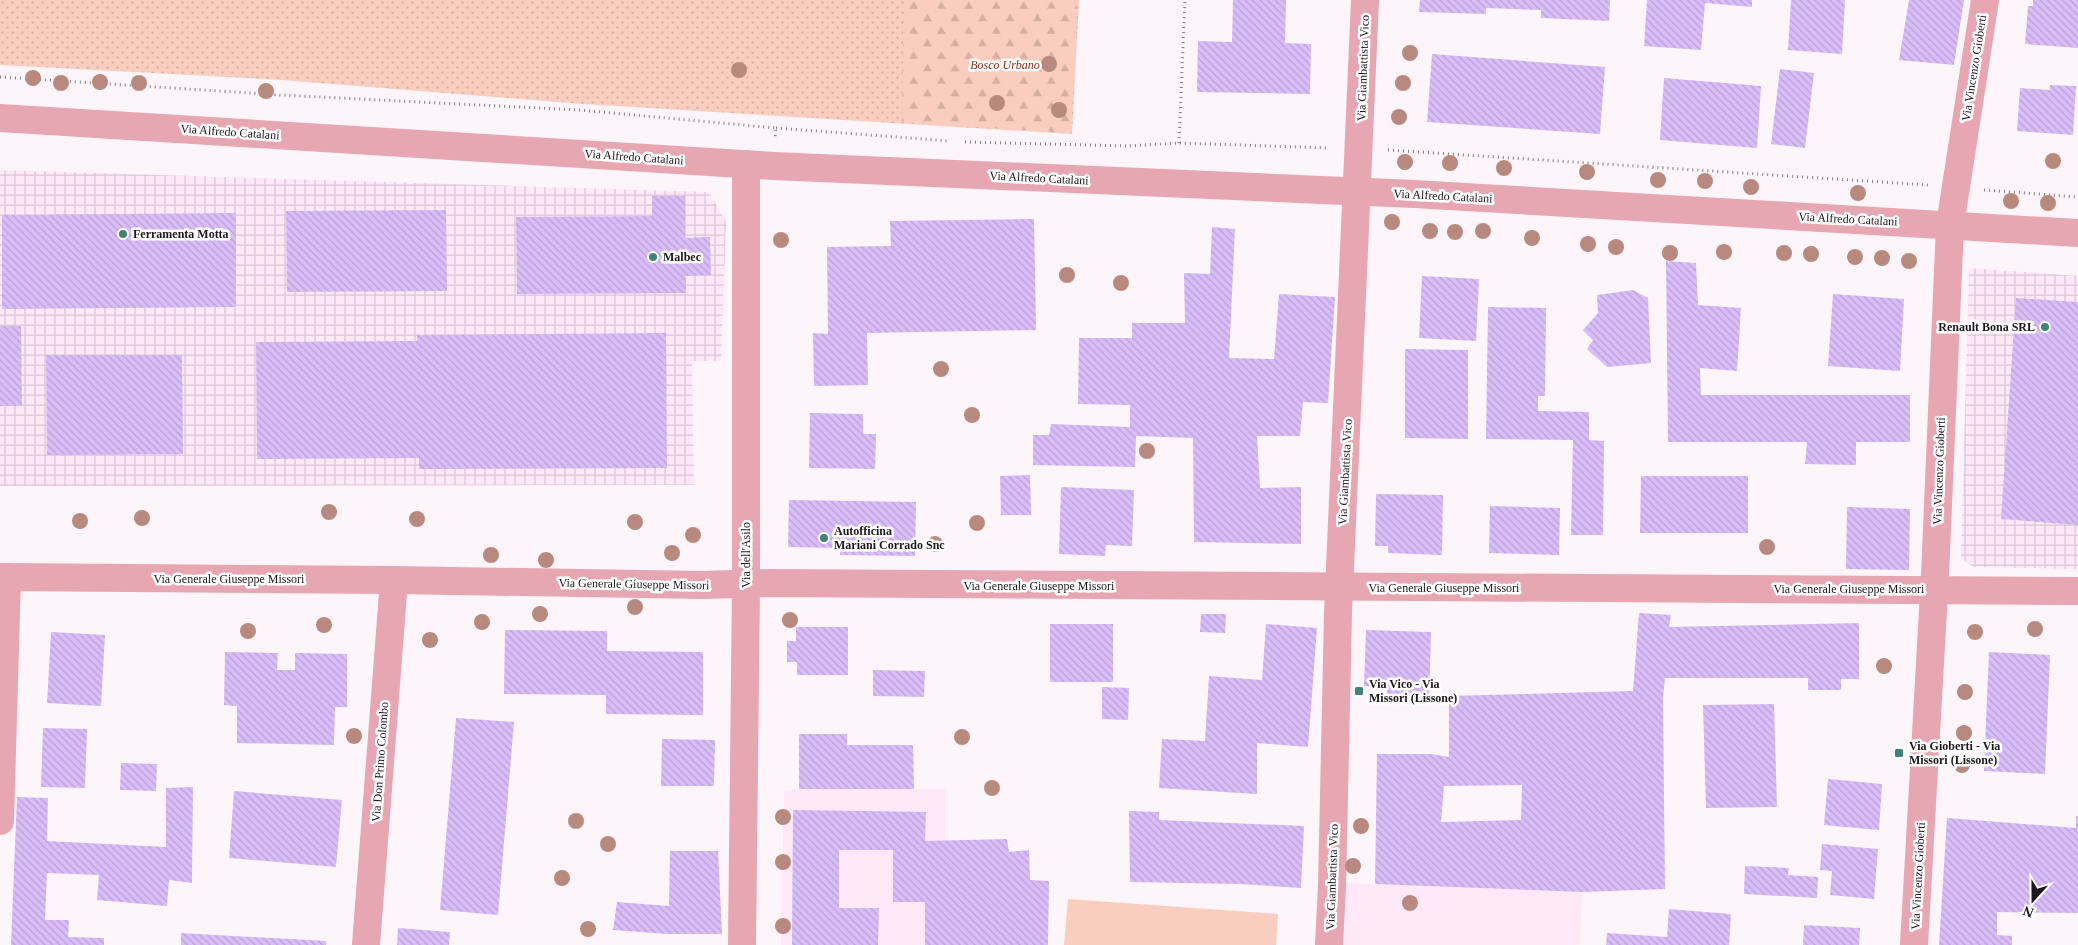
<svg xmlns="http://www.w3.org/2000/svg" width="2078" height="945" font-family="'Times New Roman',serif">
<defs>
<pattern id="industrial-grid" width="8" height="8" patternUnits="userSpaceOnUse" patternTransform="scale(1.25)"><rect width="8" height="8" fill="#ffe8f8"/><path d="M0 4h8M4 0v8" fill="none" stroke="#dac6d4"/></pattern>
<pattern id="grass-dots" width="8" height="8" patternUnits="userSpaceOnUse" patternTransform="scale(1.25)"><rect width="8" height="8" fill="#f9cdbf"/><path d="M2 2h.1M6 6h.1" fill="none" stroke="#d5afa4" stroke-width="1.8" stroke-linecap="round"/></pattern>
<pattern id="forest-firs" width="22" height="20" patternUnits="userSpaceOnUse" patternTransform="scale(1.25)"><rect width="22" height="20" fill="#f9cdbf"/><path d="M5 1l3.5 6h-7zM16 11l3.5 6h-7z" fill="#d5afa4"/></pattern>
<pattern id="building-back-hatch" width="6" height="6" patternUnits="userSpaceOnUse" patternTransform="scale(1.25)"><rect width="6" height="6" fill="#d8bdf9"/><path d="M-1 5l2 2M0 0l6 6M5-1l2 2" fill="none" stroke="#b9a2d5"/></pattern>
</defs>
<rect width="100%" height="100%" fill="#fef5fb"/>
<!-- built -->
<g fill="#ffe8f8">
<path d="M 799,789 L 945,789 L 945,841 L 925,841 L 925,945 L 781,945 L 784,791 Z"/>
<path d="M 1345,883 L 1582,892 L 1580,945 L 1341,945 Z"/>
</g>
<!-- industrial -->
<g fill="url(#industrial-grid)">
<path d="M 0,170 L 709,192 L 726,222 L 721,361 L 692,361 L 694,485 L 0,486 Z"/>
<path d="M 1969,268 L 2078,276 L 2078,569 L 1973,567 L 1961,558 Z"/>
</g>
<!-- grass -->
<path fill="url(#grass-dots)" d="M 0,0 L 1079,0 L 1072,134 L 583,104 L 282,80 L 0,65 Z"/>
<!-- forest -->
<path fill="url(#forest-firs)" d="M 904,0 L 1077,0 L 1071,133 L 902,122 Z"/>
<!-- garden -->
<path fill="#f9cdbf" d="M 1068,899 L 1278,914 L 1276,945 L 1064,945 Z"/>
<!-- building -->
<g fill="url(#building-back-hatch)" fill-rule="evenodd">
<path d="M 1233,0 L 1286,0 L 1285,43 L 1311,44 L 1310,94 L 1197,92 L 1198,41 L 1232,42 Z"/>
<path d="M 1420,0 L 1610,0 L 1609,21 L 1541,18 L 1541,10 L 1486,8 L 1486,14 L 1419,12 Z"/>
<path d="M 1647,0 L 1752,0 L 1752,7 L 1705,3 L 1701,50 L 1644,46 Z"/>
<path d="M 1791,0 L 1845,0 L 1842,54 L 1788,50 Z"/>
<path d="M 1909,0 L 1964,0 L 1954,65 L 1899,60 Z"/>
<path d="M 2033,0 L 2078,0 L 2078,48 L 2025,44 L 2028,6 L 2033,6 Z"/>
<path d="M 1432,54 L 1605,67 L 1600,134 L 1427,122 Z"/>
<path d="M 1780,69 L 1814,73 L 1805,148 L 1771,144 Z"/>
<path d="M 1664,78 L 1761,86 L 1757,148 L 1660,140 Z"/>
<path d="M 2050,85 L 2076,86 L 2073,135 L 2017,131 L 2020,88 L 2050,90 Z"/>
<path d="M 652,196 L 685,196 L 685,238 L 710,237 L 711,275 L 686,276 L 686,293 L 517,294 L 516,217 L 652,216 Z"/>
<path d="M 446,210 L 447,291 L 287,292 L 286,211 Z"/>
<path d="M 236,213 L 236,307 L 2,309 L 2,215 Z"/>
<path d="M 1034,219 L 1036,330 L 867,333 L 868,385 L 814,386 L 813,333 L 828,334 L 827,247 L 891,246 L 890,221 Z"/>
<path d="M 1212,227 L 1235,229 L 1229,358 L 1274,359 L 1279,294 L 1335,297 L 1328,403 L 1303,402 L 1300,436 L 1257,436 L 1260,488 L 1301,487 L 1301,544 L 1194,542 L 1193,438 L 1136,436 L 1135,467 L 1033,465 L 1033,435 L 1049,435 L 1051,424 L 1130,427 L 1130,405 L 1078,404 L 1079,338 L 1132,338 L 1132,323 L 1185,323 L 1184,273 L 1210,274 Z"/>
<path d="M 1666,261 L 1696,263 L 1698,305 L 1741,308 L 1737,371 L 1700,368 L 1701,395 L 1910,395 L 1910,442 L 1856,442 L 1856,465 L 1805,464 L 1807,442 L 1668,442 Z"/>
<path d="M 1422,276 L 1479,279 L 1476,341 L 1419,338 Z"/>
<path d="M 1633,290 L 1648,298 L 1651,363 L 1607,367 L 1587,349 L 1593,340 L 1583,330 L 1598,313 L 1597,295 Z"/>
<path d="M 1833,294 L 1904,299 L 1900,371 L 1828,366 Z"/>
<path d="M 2016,298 L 2078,302 L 2078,525 L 2001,519 Z"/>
<path d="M 1488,307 L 1546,308 L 1545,396 L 1538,396 L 1538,411 L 1589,412 L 1589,440 L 1604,441 L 1603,535 L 1571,535 L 1573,440 L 1486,439 Z"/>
<path d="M 0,326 L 21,326 L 22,406 L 0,406 Z"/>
<path d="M 666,333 L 667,468 L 419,469 L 419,458 L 257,459 L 256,342 L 417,341 L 417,335 Z"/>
<path d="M 1405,349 L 1468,350 L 1468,439 L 1405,438 Z"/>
<path d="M 46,355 L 182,355 L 183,454 L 47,455 Z"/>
<path d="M 810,413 L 863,414 L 863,434 L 876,434 L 875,469 L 809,468 Z"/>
<path d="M 1030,475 L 1031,515 L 1001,515 L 1000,476 Z"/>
<path d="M 1641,476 L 1748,476 L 1748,533 L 1640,533 Z"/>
<path d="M 1061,487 L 1134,490 L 1132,546 L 1106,545 L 1105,556 L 1059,554 Z"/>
<path d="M 1376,494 L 1443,495 L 1442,555 L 1388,553 L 1388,546 L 1375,546 Z"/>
<path d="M 789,500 L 916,502 L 915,556 L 840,555 L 840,548 L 788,547 Z"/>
<path d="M 1490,506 L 1560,508 L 1559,555 L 1489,553 Z"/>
<path d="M 1847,507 L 1910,509 L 1909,570 L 1846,569 Z"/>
<path d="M 1639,613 L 1671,615 L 1669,627 L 1859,623 L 1859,679 L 1841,679 L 1841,690 L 1808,690 L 1808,678 L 1665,678 L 1663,698 L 1665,889 L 1582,892 L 1375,884 L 1377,754 L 1432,754 L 1449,757 L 1449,696 L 1633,691 ZM 1522,785 L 1521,820 L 1441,822 L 1444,786 Z"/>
<path d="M 1201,614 L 1226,614 L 1225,633 L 1200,632 Z"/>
<rect x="1050" y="624" width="63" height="58"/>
<path d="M 1266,624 L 1317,628 L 1308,747 L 1257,743 L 1257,794 L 1159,788 L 1162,739 L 1205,741 L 1209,676 L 1262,680 Z"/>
<path d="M 796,627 L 848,627 L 848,675 L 797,675 L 797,662 L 787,662 L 787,641 L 796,641 Z"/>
<path d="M 505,630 L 607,631 L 607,651 L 703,652 L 703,715 L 606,714 L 606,695 L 504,694 Z"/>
<path d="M 1366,630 L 1431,632 L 1429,700 L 1387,699 L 1387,687 L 1364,686 Z"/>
<path d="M 51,632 L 105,635 L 101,706 L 47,703 Z"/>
<path d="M 225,652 L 278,653 L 277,670 L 295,670 L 295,653 L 347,654 L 347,707 L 335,707 L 334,745 L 237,743 L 237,706 L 224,705 Z"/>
<path d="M 1989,652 L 2050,655 L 2045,774 L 1984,771 Z"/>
<path d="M 873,670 L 925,671 L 924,697 L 873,696 Z"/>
<path d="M 1102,687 L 1129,688 L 1128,720 L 1102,719 Z"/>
<path d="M 1774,704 L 1777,807 L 1706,808 L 1703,705 Z"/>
<path d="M 456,718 L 514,722 L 498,915 L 440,910 Z"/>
<path d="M 43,728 L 87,729 L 85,788 L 41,787 Z"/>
<path d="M 799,734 L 847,734 L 847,745 L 913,745 L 914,789 L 799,789 Z"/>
<path d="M 662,739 L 715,740 L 714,786 L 661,786 Z"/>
<path d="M 121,763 L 157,764 L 156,791 L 120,790 Z"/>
<path d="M 1828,779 L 1882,784 L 1879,830 L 1824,825 Z"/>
<path d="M 193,787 L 192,883 L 169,880 L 167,906 L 97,900 L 99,875 L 47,873 L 45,920 L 69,920 L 68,937 L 104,938 L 104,945 L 11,945 L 17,797 L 48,798 L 47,841 L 166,847 L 166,788 Z"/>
<path d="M 234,791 L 342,800 L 336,867 L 229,858 Z"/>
<path d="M 793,810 L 926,812 L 925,841 L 1007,839 L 1009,852 L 1029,850 L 1030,880 L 1049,881 L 1048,945 L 925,945 L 925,902 L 893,902 L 893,850 L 839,850 L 839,908 L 879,908 L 878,945 L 792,945 Z"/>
<path d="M 1129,811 L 1159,812 L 1159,820 L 1304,826 L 1301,888 L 1240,884 L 1130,882 Z"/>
<path d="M 2076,816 L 2078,816 L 2078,913 L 1997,912 L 1997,935 L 2012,936 L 2012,945 L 1939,945 L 1947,818 L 2076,828 Z"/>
<path d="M 1822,844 L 1878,849 L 1874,899 L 1830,895 L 1832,871 L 1820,870 Z"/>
<path d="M 670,851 L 718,851 L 722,934 L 668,934 L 613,930 L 617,902 L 669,906 Z"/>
<path d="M 1745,866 L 1789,868 L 1788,875 L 1818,877 L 1817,898 L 1744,894 Z"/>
<path d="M 1669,909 L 1731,914 L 1729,945 L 1606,945 L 1607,933 L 1667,937 Z"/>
<path d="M 1804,925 L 1860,928 L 1859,945 L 1803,945 Z"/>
<path d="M 398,928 L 450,932 L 449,945 L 397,945 Z"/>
<path d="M 181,933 L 326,941 L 326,945 L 181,945 Z"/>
</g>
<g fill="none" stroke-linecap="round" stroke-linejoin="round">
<!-- path -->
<g stroke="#857d83" stroke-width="3" stroke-dasharray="1 4" stroke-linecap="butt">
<path d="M 0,77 L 281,95 L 579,110 L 776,128 L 775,138"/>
<path d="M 776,128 L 949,141"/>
<path d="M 965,142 L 1127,146 L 1179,143 L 1329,148"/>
<path d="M 1179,143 L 1185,0"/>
<path d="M 1388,150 L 1928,185"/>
<path d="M 1984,190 L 2078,197"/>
</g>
<!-- minor -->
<g stroke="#e6a6b2" stroke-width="28">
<path d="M 0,577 L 394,580 L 703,585 L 768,583 L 2078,591"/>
<path d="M 0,821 L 7,577"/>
<path d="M 366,945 L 394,580"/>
<path d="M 742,945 L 746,584 L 746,164"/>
<path d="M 1329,945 L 1332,886 L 1338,613 L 1365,0"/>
<path d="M 1914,945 L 1935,575 L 1950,225 L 1985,0"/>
</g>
<!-- tertiary -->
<path stroke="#e6a6b2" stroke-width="28" d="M 0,118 L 774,166 L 1414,194 L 2078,233"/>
</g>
<!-- trees -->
<g fill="#b88a7f">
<circle cx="1410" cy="53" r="8"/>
<circle cx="1049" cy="64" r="8"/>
<circle cx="739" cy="70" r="8"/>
<circle cx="33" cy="78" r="8"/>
<circle cx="100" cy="82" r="8"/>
<circle cx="61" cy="83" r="8"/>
<circle cx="139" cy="83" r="8"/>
<circle cx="1403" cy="83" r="8"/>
<circle cx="266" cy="91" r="8"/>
<circle cx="997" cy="103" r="8"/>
<circle cx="1059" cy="110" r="8"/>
<circle cx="1399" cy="117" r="8"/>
<circle cx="2053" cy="161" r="8"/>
<circle cx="1405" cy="162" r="8"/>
<circle cx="1450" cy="163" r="8"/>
<circle cx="1504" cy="168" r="8"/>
<circle cx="1587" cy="172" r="8"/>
<circle cx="1658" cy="180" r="8"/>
<circle cx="1705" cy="181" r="8"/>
<circle cx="1751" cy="187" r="8"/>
<circle cx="1858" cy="193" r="8"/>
<circle cx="2011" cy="201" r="8"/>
<circle cx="2048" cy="203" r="8"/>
<circle cx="1392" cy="222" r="8"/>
<circle cx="1430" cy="231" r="8"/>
<circle cx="1483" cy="231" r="8"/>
<circle cx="1455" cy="232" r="8"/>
<circle cx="1532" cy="238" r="8"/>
<circle cx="781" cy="240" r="8"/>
<circle cx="1588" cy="244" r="8"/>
<circle cx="1616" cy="247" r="8"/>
<circle cx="1724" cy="252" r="8"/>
<circle cx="1670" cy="253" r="8"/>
<circle cx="1784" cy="253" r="8"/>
<circle cx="1811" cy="254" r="8"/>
<circle cx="1855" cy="257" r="8"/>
<circle cx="1882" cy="258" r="8"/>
<circle cx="1909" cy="261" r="8"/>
<circle cx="1067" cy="275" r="8"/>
<circle cx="1121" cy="283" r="8"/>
<circle cx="941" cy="369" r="8"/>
<circle cx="972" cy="415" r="8"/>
<circle cx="1147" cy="451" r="8"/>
<circle cx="329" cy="512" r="8"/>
<circle cx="142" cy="518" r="8"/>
<circle cx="417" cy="519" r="8"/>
<circle cx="80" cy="521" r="8"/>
<circle cx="635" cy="522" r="8"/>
<circle cx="977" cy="523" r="8"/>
<circle cx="693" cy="535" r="8"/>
<circle cx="935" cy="544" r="8"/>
<circle cx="1767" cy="547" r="8"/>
<circle cx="672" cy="553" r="8"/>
<circle cx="491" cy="555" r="8"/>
<circle cx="546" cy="560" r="8"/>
<circle cx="635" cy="607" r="8"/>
<circle cx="540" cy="614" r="8"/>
<circle cx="790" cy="620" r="8"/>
<circle cx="482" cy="622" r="8"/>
<circle cx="324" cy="625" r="8"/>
<circle cx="2035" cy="629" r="8"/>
<circle cx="248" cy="631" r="8"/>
<circle cx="1975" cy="632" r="8"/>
<circle cx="430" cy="640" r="8"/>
<circle cx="1884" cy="666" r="8"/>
<circle cx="1965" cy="692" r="8"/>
<circle cx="1964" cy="733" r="8"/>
<circle cx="354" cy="736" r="8"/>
<circle cx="962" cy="737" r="8"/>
<circle cx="1962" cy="765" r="8"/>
<circle cx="992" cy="788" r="8"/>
<circle cx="783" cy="817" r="8"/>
<circle cx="576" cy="821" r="8"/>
<circle cx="1361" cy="826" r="8"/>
<circle cx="608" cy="844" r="8"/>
<circle cx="783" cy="862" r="8"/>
<circle cx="1353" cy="866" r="8"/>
<circle cx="562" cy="878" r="8"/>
<circle cx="1410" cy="903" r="8"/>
<circle cx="783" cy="926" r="8"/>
<circle cx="588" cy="929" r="8"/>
</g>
<!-- markers -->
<g fill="#408477" stroke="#fff" stroke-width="2">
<circle cx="123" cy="234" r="5"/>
<circle cx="653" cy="257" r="5"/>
<circle cx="2045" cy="327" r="5"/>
<circle cx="824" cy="538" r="5"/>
<rect x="1354" y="686" width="10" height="10" rx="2.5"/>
<rect x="1894" y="748" width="10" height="10" rx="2.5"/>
</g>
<g text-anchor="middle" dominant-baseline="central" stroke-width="5" stroke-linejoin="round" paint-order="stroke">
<!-- park labels -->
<g font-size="12" font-style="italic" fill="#7f331a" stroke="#fff">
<text x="1005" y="65">Bosco Urbano</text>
</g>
<!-- street labels -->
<g font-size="12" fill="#1e161c" stroke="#fff">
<text transform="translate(1363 68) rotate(-88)">Via Giambattista Vico</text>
<text transform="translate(1974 68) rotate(-81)">Via Vincenzo Gioberti</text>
<text transform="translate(230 132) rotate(4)">Via Alfredo Catalani</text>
<text transform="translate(634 157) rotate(4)">Via Alfredo Catalani</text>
<text transform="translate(1039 178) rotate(3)">Via Alfredo Catalani</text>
<text transform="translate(1443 196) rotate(3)">Via Alfredo Catalani</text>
<text transform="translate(1848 219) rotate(3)">Via Alfredo Catalani</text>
<text transform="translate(1939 471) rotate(-88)">Via Vincenzo Gioberti</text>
<text transform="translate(1345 472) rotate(-87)">Via Giambattista Vico</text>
<text transform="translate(746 555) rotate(-90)">Via dell'Asilo</text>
<text x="229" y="579">Via Generale Giuseppe Missori</text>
<text transform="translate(634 584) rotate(1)">Via Generale Giuseppe Missori</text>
<text x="1039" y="586">Via Generale Giuseppe Missori</text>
<text x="1444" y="588">Via Generale Giuseppe Missori</text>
<text x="1849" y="589">Via Generale Giuseppe Missori</text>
<text transform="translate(380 762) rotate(-86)">Via Don Primo Colombo</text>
<text transform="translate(1918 876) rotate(-87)">Via Vincenzo Gioberti</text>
<text transform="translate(1332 877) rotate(-88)">Via Giambattista Vico</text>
</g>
<!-- poi labels -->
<g font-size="12" font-weight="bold" fill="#1e161c" stroke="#fff" text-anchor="start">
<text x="133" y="234">Ferramenta Motta</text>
<text x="663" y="257">Malbec</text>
<text x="2035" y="327" text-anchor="end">Renault Bona SRL</text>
<text x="834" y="531">Autofficina<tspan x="834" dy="14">Mariani Corrado Snc</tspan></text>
<text x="1369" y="684">Via Vico - Via<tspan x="1369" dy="14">Missori (Lissone)</tspan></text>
<text x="1909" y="746">Via Gioberti - Via<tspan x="1909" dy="14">Missori (Lissone)</tspan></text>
</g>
</g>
<!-- north arrow -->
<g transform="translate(2033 900) rotate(201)" stroke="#ffffff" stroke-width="4" paint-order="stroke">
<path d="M0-4L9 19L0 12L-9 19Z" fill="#1e161c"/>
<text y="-8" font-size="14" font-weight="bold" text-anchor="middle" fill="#1e161c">N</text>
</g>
</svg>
